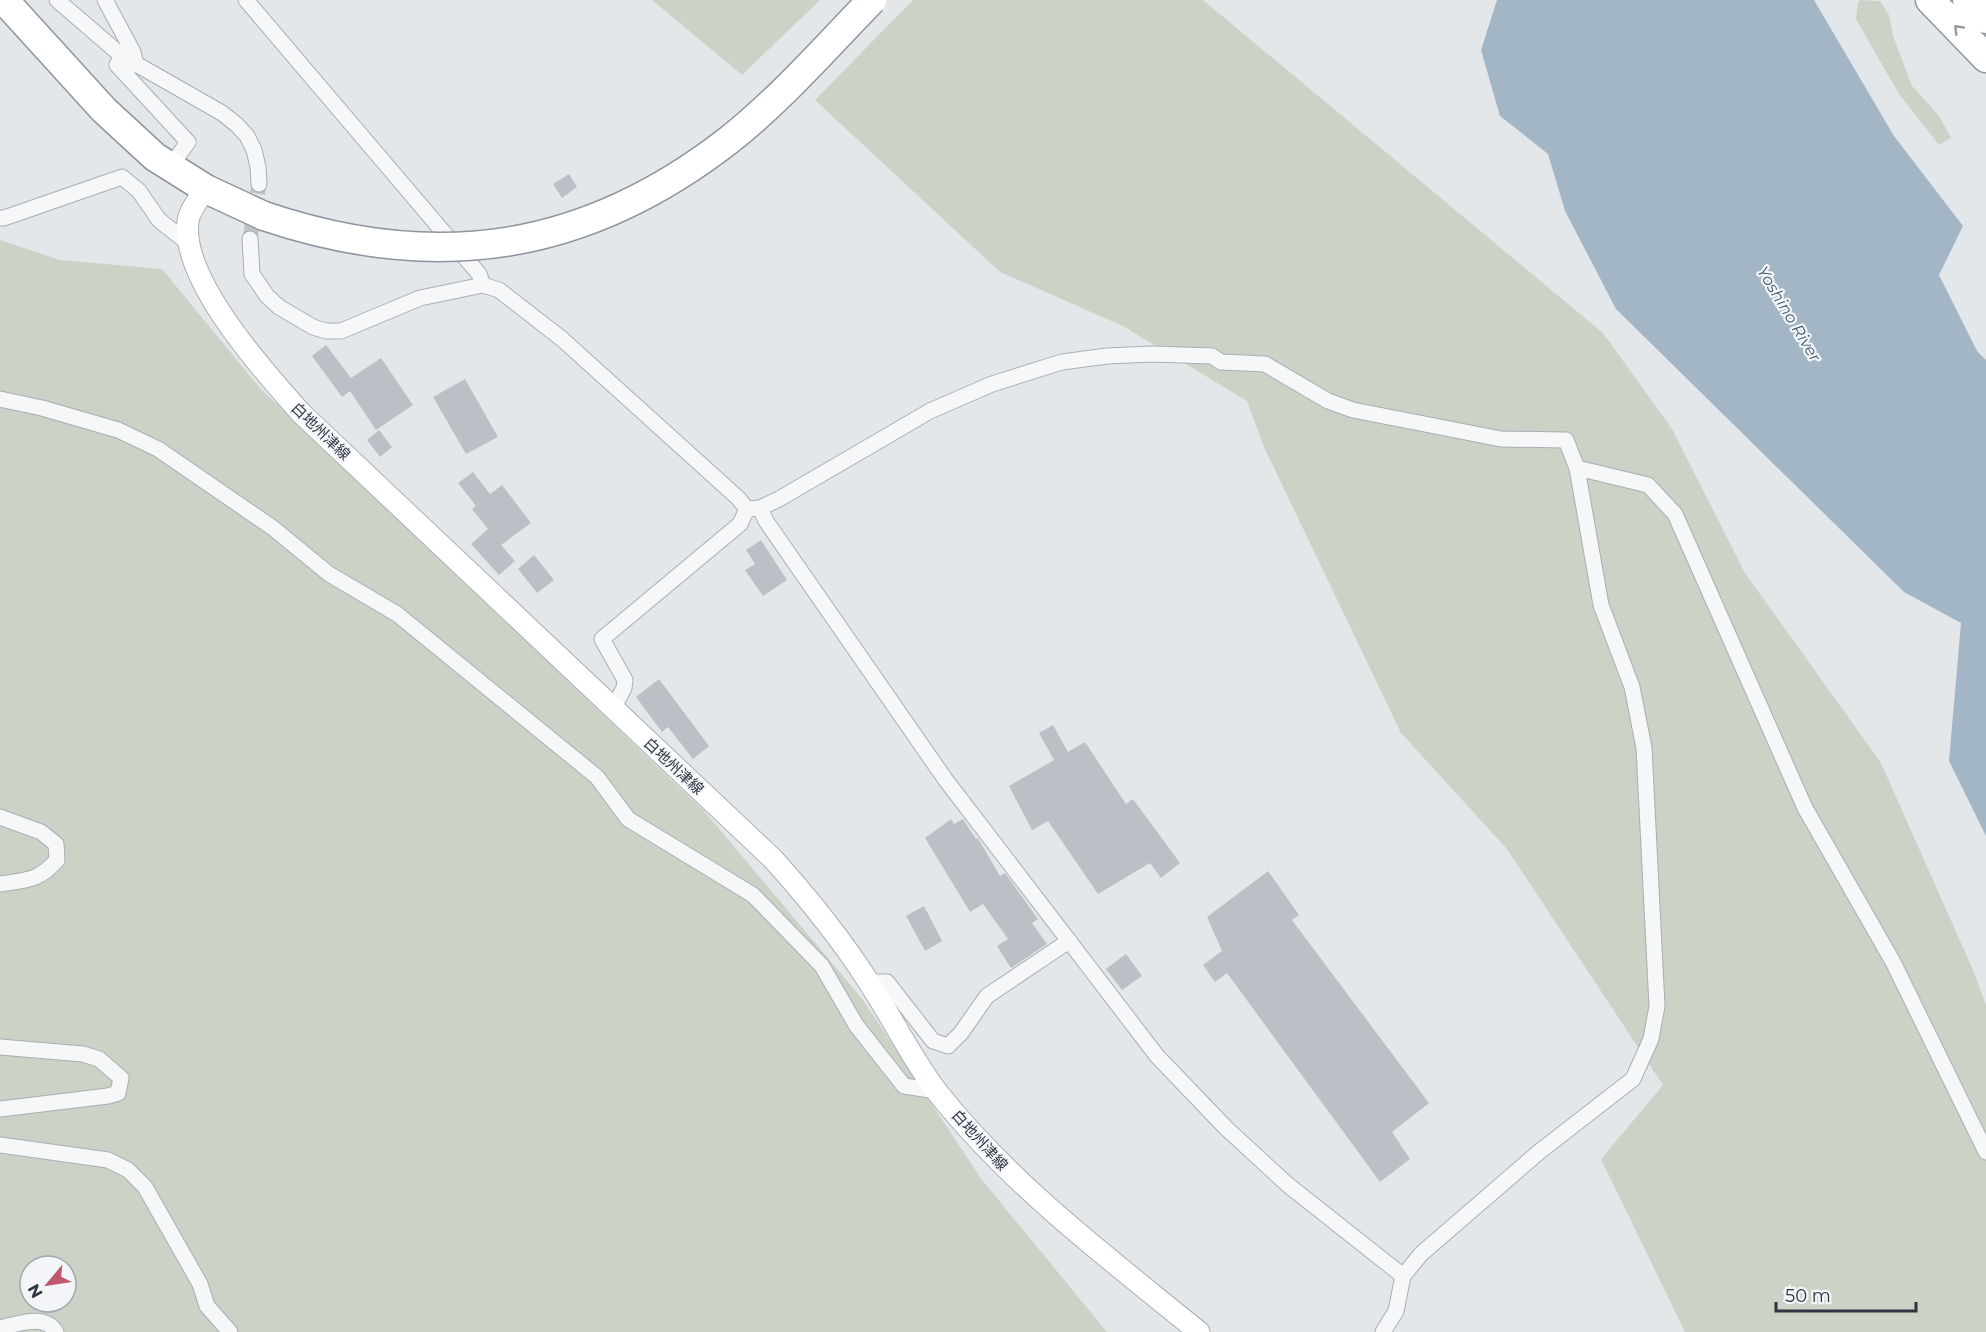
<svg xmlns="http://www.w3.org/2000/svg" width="1986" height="1332" font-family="Montserrat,'Noto Sans JP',sans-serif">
<rect width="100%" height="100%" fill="#e4e7ea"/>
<!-- green -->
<g fill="#cad3c6" fill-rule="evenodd">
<path d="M 652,0 L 820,0 L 742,75 Z"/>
<path d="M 913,0 L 1203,0 L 1603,333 L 1672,429 L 1745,573 L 1881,763 L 1973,970 L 1986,1005 L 1986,1332 L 1685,1332 L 1601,1159 L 1663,1085 L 1507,849 L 1401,733 L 1264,447 L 1247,401 L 1123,326 L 1000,272 L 815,100 Z"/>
<path d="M 1861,0 L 1880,1 L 1889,15 L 1893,36 L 1912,86 L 1939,116 L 1951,138 L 1939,145 L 1899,94 L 1856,19 L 1858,2 Z"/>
<path d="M 0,240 L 60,260 L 162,269 L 260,388 L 705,812 L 863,1000 L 982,1180 L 1107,1332 L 0,1332 ZM 30,1266 L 66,1266 L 66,1302 L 30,1302 Z"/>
</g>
<!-- water -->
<path fill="#a3b6c6" d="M 1497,0 L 1814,0 L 1894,136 L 1963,226 L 1939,275 L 1977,351 L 1986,360 L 1986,836 L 1949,761 L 1961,623 L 1904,592 L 1616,309 L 1565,211 L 1548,154 L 1500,116 L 1481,50 Z"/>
<!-- building -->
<g fill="#bcc0c6">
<path d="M 569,174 L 577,187 L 562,198 L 553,184 Z"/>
<path d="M 326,345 L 351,378 L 381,358 L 413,405 L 376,430 L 350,391 L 342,397 L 312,356 Z"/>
<path d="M 465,379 L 498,437 L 466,454 L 433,397 Z"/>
<path d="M 379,430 L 392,447 L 380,457 L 367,440 Z"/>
<path d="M 473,472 L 490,494 L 502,485 L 531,523 L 501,545 L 515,561 L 499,575 L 471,544 L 488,529 L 472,509 L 476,506 L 458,483 Z"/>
<path d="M 761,540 L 787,580 L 763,596 L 745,570 L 755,564 L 746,550 Z"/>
<path d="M 534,555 L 554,580 L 537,593 L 518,569 Z"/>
<path d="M 659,679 L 709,746 L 693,759 L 668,727 L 662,732 L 636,697 Z"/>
<path d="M 1053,725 L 1068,752 L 1085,742 L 1126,804 L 1133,799 L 1180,863 L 1161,878 L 1150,863 L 1098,894 L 1048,821 L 1032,830 L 1009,786 L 1054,760 L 1039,733 Z"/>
<path d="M 951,819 L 954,824 L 963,819 L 976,839 L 978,838 L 979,840 L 1000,876 L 1005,873 L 1038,919 L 1032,923 L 1047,944 L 1011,968 L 997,946 L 1008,939 L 983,904 L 970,912 L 925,838 Z"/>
<path d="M 1268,871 L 1299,915 L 1292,920 L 1429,1103 L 1392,1132 L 1410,1159 L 1380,1182 L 1227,973 L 1215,982 L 1203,965 L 1222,951 L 1207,917 Z"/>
<path d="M 924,906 L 942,941 L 925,951 L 906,916 Z"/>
<path d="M 1126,954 L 1142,976 L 1122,990 L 1106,969 Z"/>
</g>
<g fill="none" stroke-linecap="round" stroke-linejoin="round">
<!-- street-tunnel -->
<path stroke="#bfc3c8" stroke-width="15" stroke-dasharray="15 8" stroke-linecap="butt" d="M 250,239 L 259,184"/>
<!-- street casing -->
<g stroke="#a9aeb4" stroke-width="17">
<g id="street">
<path d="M 57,0 L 122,56 L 222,113 L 237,125 L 247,136 L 254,150 L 258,167 L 259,184"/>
<path d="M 105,0 L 133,52 L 136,65"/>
<path d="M 246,0 L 479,274 L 483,285"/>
<path d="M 122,56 L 117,65 L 188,142 L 170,167"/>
<path d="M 0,218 L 4,218 L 122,177 L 139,191 L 159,220 L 188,243"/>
<path d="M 250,239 L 252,274 L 267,296 L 279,307 L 313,327 L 326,331 L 341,331 L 420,298 L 483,285 L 499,290 L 562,339 L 738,498 L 747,509"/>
<path d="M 0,399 L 42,408 L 118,430 L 158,449 L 273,528 L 329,574 L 397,614 L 597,777 L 628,819 L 753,895 L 822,966 L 856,1025 L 904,1086 L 937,1091"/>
<path d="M 1577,468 L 1648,485 L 1675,514 L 1805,808 L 1893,962 L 1986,1152"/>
<path d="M 760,508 L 766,521 L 945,779 L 1157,1056 L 1226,1128 L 1288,1185 L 1403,1276"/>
<path d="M 747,509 L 760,508 L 779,499 L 930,411 L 992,384 L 1062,362 L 1107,356 L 1152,354 L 1212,356 L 1221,362 L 1265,364 L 1328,401 L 1353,410 L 1501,439 L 1566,440 L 1577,468 L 1601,605 L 1632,687 L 1644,748 L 1657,1006 L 1651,1039 L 1633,1079 L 1539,1152 L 1421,1254 L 1403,1276 L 1396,1311 L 1383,1332"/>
<path d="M 613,709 L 624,688 L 625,680 L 602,639 L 740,524 L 747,509"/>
<path d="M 0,817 L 41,832 L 56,844 L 57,860 C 39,881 26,880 0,884"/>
<path d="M 869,982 L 887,982 L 933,1041 L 948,1046 L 961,1033 L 987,996 L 1069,941"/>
<path d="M 0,1047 L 83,1054 L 99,1059 L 121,1078 L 118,1093 L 108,1096 L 0,1109"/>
<path d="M 0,1145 L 108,1160 L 128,1170 L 145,1187 L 200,1284 L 207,1306 L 230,1332"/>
<path d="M 0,1328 C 18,1324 45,1313 56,1332"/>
</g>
</g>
<!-- secondary casing -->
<g stroke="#a9aeb4" stroke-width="23">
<path id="secondary" d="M 206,189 C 199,199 190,209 188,221 C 180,279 265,373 302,414 L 773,859 C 808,898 840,937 868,981 C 892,1017 911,1058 938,1093 C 1012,1186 1107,1257 1199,1332"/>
</g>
<!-- highway casing -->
<g stroke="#8d959f" stroke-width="31">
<g id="highway">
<path d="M 4,0 L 104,110 L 155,157 L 206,189 L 264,216"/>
<path d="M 1930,0 L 1986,58"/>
<path d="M 1967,0 L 1986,19"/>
</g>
</g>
<!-- street -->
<use href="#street" stroke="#f6f7f9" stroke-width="15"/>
<!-- secondary -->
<use href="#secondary" stroke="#fff" stroke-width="21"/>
<!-- highway -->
<use href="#highway" stroke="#fff" stroke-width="28"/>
<!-- highway-bridge casing -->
<g stroke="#8d959f" stroke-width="31" stroke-linecap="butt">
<path id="highway-bridge" d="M 264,216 C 436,274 585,252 729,140 C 781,99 826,47 872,0"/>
</g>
<!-- highway-bridge -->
<use href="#highway-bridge" stroke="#fff" stroke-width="28"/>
</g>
<!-- one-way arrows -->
<defs><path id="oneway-chevron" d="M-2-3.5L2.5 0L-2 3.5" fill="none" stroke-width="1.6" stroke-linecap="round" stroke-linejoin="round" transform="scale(1.5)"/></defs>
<use stroke="#969aa0" href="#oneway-chevron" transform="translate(1958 29) rotate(-134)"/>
<g text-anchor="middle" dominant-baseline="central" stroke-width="4.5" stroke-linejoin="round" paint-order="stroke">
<!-- street labels -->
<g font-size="15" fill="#2d3541" stroke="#f3f5f8">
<text transform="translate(321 431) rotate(44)">白地州津線</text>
<text transform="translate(674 766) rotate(43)">白地州津線</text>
<text transform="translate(980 1140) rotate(48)">白地州津線</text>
</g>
<!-- water labels -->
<g font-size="16" font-style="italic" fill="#3c5670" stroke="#f3f5f8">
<text transform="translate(1789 314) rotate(59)">Yoshino River</text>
</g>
</g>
<!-- north arrow -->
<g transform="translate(48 1284) rotate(241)"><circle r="28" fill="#f3f5f8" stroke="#a4a8af" stroke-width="1.5"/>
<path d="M0-4.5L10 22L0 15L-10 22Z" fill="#c0586e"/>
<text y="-9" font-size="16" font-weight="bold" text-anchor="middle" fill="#2d3541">N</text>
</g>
<!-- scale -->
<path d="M1776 1302v9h140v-9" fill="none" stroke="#2d3541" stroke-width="3"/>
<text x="1785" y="1302" font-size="18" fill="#2d3541" stroke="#f3f5f8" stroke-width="4.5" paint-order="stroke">50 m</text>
</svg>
